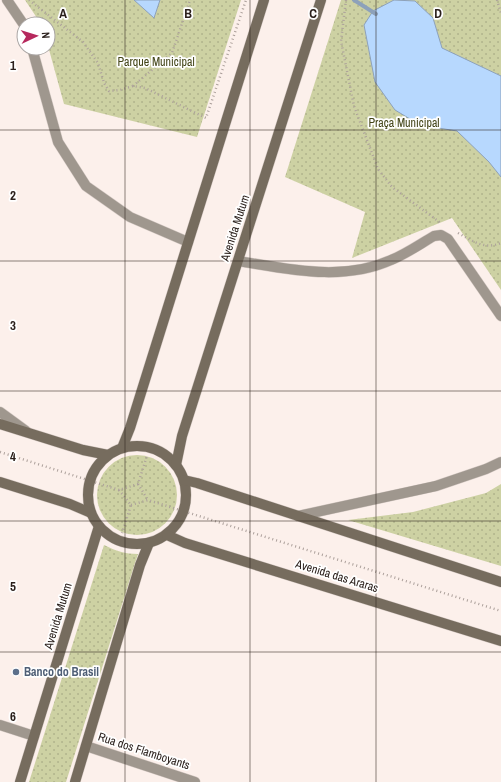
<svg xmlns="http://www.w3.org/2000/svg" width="501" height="782" font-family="'Archivo Narrow',sans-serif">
<defs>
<pattern id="park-dots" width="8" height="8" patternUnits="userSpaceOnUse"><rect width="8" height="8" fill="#cdd1a3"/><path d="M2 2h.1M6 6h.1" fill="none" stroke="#b0b38c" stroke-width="1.8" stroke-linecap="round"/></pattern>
</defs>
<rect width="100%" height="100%" fill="#fcf0eb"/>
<!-- park -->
<g fill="url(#park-dots)">
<path d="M 25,0 L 241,0 L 197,137 L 64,104 L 48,46 L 48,24 L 41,24 Z"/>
<path d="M 341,0 L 501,0 L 501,290 L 452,218 L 352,258 L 365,212 L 285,177 Z"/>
<circle cx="137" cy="495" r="40"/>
<path d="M 501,484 L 501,566 L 348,520 L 413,512 L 486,493 Z"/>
<path d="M 104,545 C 116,551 125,554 138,554 L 66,782 L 29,782 Z"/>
</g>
<!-- water -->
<g fill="#b7d8fe" stroke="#8da1ba">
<path d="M 134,0 L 160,0 L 154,18 Z"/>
<path d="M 394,0 L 415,1 L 433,18 L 442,48 L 501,76 L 501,177 L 489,162 L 457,131 L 420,125 L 395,110 L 375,82 L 364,25 L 373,11 Z"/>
</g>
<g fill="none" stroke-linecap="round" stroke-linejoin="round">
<!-- stream -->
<path stroke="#8da1ba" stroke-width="4" d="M 354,0 L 376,14"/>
<!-- street casing -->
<g stroke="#d6cbc6" stroke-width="11">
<g id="street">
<path d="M 7,0 L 24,25"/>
<path d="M 32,48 L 58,142 L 86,186 L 130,217 L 188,242"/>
<path d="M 238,261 C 289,269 342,282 391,260 C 406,254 420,244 434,236 L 441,235 L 448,239 L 501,316"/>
<path d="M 0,412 L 26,431"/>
<path d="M 298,516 L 436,486 L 486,469 L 501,462"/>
<path d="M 0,725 L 34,736"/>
<path d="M 86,746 L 195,782"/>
</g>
</g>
<!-- secondary casing -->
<g stroke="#d6cbc6" stroke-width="11">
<g id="secondary">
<path d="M 0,424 L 83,450 L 108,455"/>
<circle cx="137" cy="495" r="49"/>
<path d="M 122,448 L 130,428 L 264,0"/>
<path d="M 176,465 L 182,436 L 321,0"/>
<path d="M 184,480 L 197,483 L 501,582"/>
<path d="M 0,482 L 70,504 L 91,513"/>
<path d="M 167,535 L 185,543 L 501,641"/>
<path d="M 20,782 L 99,526"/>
<path d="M 75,782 L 140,565 L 149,543"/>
</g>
</g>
<!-- path -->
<g stroke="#aca09b" stroke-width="2.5" stroke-dasharray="1 3" stroke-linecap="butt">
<path d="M 29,0 L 83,42 L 98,63 L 104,83 L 109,91 L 120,90 L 133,86 L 145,88 L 206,118 L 246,0"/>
<path d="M 346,0 L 341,41 L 354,106 L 378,169 L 392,187 L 442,224"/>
<path d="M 497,0 L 501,13"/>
<path d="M 133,86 L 172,53 L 190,0"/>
<path d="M 458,233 C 473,241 484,250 501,243"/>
<path d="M 0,452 L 119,490 L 138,484 L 147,456"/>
<path d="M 138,484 L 148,500"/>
<path d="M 119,490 L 131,505 L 122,533"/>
<path d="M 131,505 L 148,500 L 501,611"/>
</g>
<!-- street -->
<use href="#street" stroke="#9f978e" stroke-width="10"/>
<!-- secondary -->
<use href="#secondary" stroke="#766c5e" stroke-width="10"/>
</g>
<!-- grid -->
<path fill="none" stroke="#2b201c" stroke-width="1" stroke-opacity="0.55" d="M 125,0 L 125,782M 250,0 L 250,782M 376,0 L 376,782M 0,130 L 501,130M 0,261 L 501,261M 0,391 L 501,391M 0,521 L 501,521M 0,652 L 501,652"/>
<!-- markers -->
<circle fill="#5c6f8a" stroke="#fff" stroke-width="1.5" cx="16" cy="672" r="4"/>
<g text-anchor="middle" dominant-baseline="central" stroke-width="3.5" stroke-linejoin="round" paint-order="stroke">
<!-- park labels -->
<g font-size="12" fill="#424417" stroke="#fff">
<text x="156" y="62">Parque Municipal</text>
<text x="404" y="123">Praça Municipal</text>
</g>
<!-- street labels -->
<g font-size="12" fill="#2b201c" stroke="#fff">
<text transform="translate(235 228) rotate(-72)">Avenida Mutum</text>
<text transform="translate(337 576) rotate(17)">Avenida das Araras</text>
<text transform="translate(58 616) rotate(-73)">Avenida Mutum</text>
<text transform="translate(144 751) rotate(18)">Rua dos Flamboyants</text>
</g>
<!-- service labels -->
<g font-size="12" font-weight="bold" fill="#4e5e75" stroke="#fff" text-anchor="start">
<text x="24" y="672">Banco do Brasil</text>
</g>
</g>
<g font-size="13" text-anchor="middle" font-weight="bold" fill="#2b201c" stroke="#fff" stroke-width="3.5" stroke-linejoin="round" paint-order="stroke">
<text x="63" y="18">A</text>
<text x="188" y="18">B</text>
<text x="313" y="18">C</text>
<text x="438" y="18">D</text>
<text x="13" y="70">1</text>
<text x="13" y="200">2</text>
<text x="13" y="330">3</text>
<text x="13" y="461">4</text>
<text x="13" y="591">5</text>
<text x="13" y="721">6</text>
</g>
<!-- north arrow -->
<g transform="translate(36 36) rotate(86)"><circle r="19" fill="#ffffff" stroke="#aaa6a4"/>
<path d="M0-3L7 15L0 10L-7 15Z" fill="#b6285d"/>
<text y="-6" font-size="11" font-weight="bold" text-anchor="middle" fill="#2b201c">N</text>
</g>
</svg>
